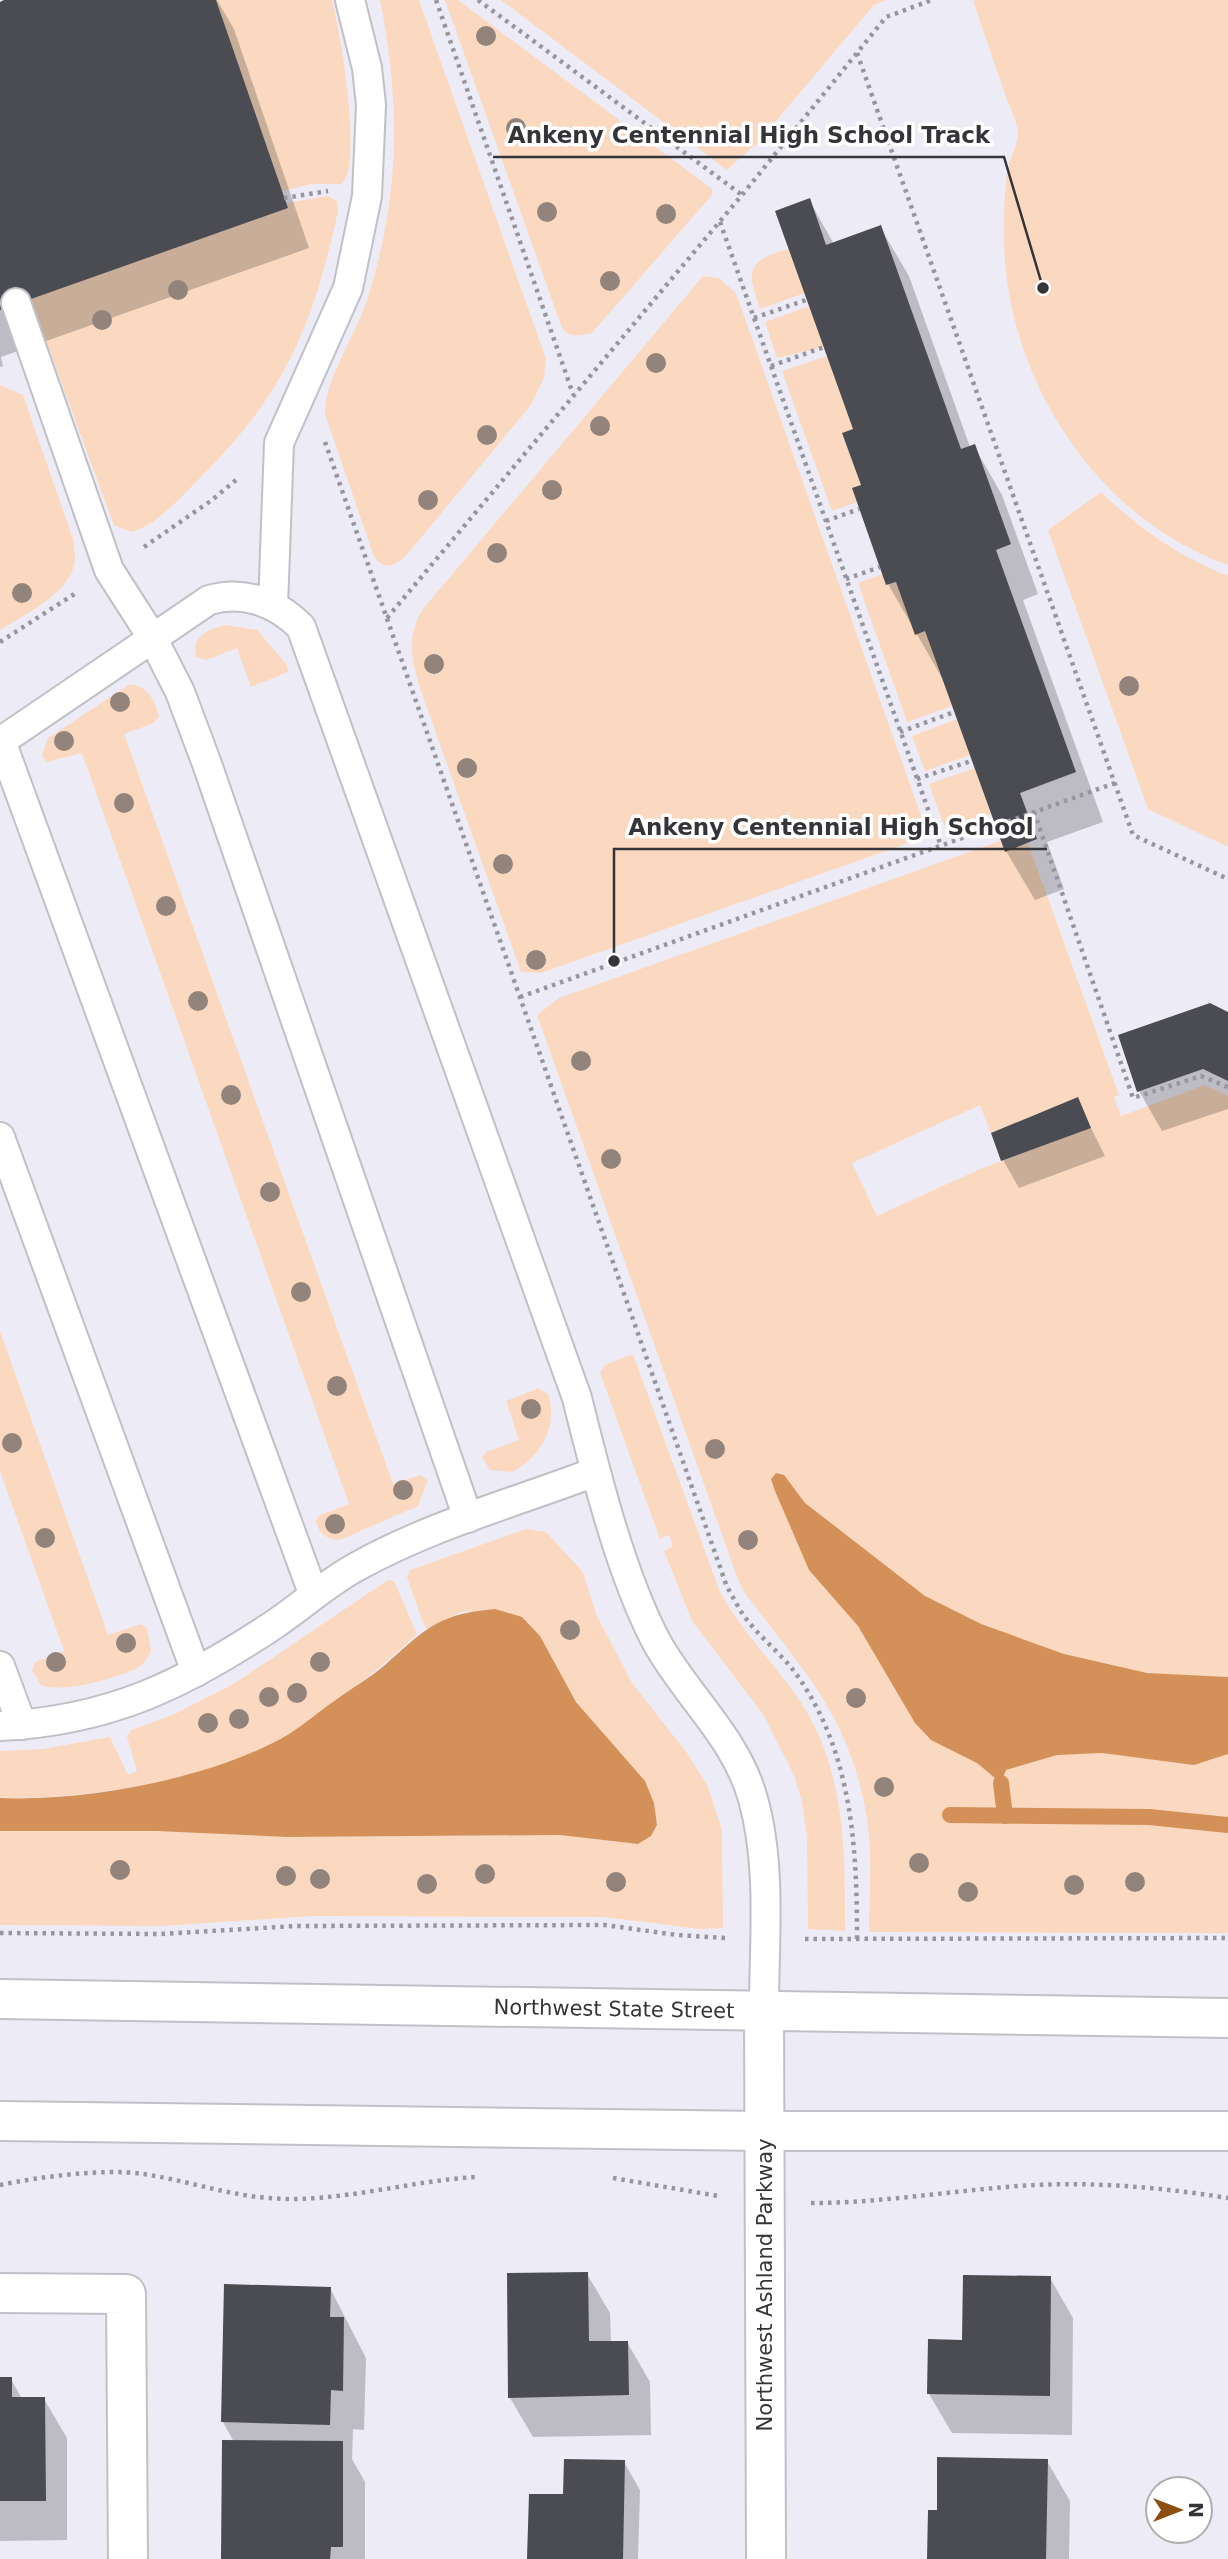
<svg xmlns="http://www.w3.org/2000/svg" width="1228" height="2559" font-family="'DejaVu Sans',sans-serif">
<rect width="100%" height="100%" fill="#edecf6"/>
<!-- green -->
<g fill="#fbd9c0" fill-rule="evenodd">
<path d="M 216,0 L 332,0 C 340,30 363,162 342,184 L 312,184 L 282,191 Z"/>
<path d="M 380,0 L 419,0 L 546,359 L 544,378 L 531,405 L 405,557 C 393,568 381,570 373,554 L 325,414 C 325,378 356,335 367,300 C 400,197 401,105 380,0 Z"/>
<path d="M 445,0 L 458,0 L 712,189 L 712,195 L 592,333 C 581,335 570,339 562,328 Z"/>
<path d="M 501,0 L 887,0 L 874,5 L 759,141 L 727,170 Z"/>
<path d="M 977,0 L 1228,0 L 1228,565 C 1095,518 1005,376 1004,238 C 1004,216 1004,190 1008,169 C 1010,157 1018,144 1018,133 C 1017,121 1010,108 1006,97 C 995,65 984,33 973,1 Z"/>
<path d="M 328,196 L 337,201 L 338,211 C 312,331 283,397 194,484 C 177,501 155,526 131,532 L 114,525 L 30,298 L 288,208 L 286,203 Z"/>
<path d="M 788,249 L 805,293 L 760,309 C 746,269 747,261 788,249 Z"/>
<path d="M 703,276 L 719,278 L 736,293 L 925,827 L 917,840 L 541,973 L 521,972 L 420,688 C 411,659 406,637 423,609 Z"/>
<path d="M 809,306 L 824,347 L 777,358 L 765,322 Z"/>
<path d="M 827,356 L 853,429 L 842,433 L 861,485 L 857,502 L 832,511 L 782,371 Z"/>
<path d="M 0,385 L 23,395 L 73,539 C 74,548 76,557 74,566 C 66,595 24,615 0,630 Z"/>
<path d="M 1101,492 C 1139,529 1179,556 1228,576 L 1228,847 L 1148,809 L 1048,530 Z"/>
<path d="M 883,574 L 886,585 L 896,582 L 915,634 L 925,631 L 952,706 L 907,722 L 858,583 Z"/>
<path d="M 226,625 L 257,630 L 287,665 L 288,672 L 251,687 L 237,648 L 206,660 L 196,657 C 191,636 208,629 226,625 Z"/>
<path d="M 130,684 C 147,686 155,700 159,716 L 154,723 L 124,734 L 393,1484 L 420,1475 L 428,1480 L 418,1506 L 340,1540 C 328,1541 317,1532 316,1520 L 320,1515 L 349,1504 L 82,753 L 46,762 L 42,755 L 48,738 Z"/>
<path d="M 957,719 L 970,755 L 925,771 L 912,736 Z"/>
<path d="M 975,768 L 991,814 L 948,827 L 944,825 L 929,784 Z"/>
<path d="M 1000,841 L 1005,851 L 1028,843 L 1119,1095 L 1114,1097 L 1121,1116 L 1205,1085 L 1228,1096 L 1228,1933 L 869,1932 C 869,1895 873,1855 867,1819 C 851,1717 803,1670 744,1592 L 737,1577 L 537,1015 L 559,998 ZM 1077,1098 L 1090,1128 L 978,1170 L 877,1216 L 852,1163 L 980,1105 L 991,1133 Z"/>
<path d="M 0,1331 L 108,1635 L 141,1624 L 147,1628 L 151,1651 C 148,1657 144,1664 138,1668 C 116,1678 63,1694 41,1685 L 32,1670 L 35,1662 L 64,1651 L 0,1471 Z"/>
<path d="M 633,1354 L 720,1592 C 741,1630 771,1660 796,1695 C 846,1766 845,1848 845,1931 L 808,1929 L 807,1838 L 802,1802 L 794,1775 L 763,1714 L 692,1621 L 664,1551 L 673,1546 L 669,1535 L 660,1539 L 600,1373 L 605,1365 Z"/>
<path d="M 538,1388 L 548,1394 C 559,1426 540,1458 512,1472 L 490,1470 L 482,1457 L 486,1452 L 519,1440 L 506,1401 Z"/>
<path d="M 526,1529 L 546,1532 L 583,1572 L 596,1614 L 632,1683 L 687,1753 L 708,1787 L 722,1830 L 723,1928 L 700,1929 L 605,1917 L 314,1916 L 163,1926 L 0,1925 L 0,1831 L 156,1831 L 287,1837 L 560,1835 L 638,1844 L 651,1836 L 657,1825 L 654,1803 L 576,1702 L 540,1636 L 522,1618 L 495,1609 L 461,1612 L 427,1629 L 423,1623 L 407,1577 L 410,1570 Z"/>
<path d="M 388,1580 L 394,1581 L 417,1634 C 375,1674 309,1726 257,1752 C 196,1782 69,1801 0,1798 L 0,1751 L 43,1749 L 110,1737 L 128,1775 L 137,1771 L 127,1737 L 131,1730 L 175,1714 L 235,1683 Z"/>
</g>
<!-- water -->
<g fill="#d39159">
<path d="M 776,1473 L 784,1475 L 805,1503 L 925,1596 L 981,1624 L 1064,1654 L 1147,1673 L 1228,1677 L 1228,1754 L 1194,1765 L 1102,1753 L 1057,1755 L 1006,1770 L 1001,1783 L 977,1763 L 931,1740 L 915,1723 L 858,1626 L 809,1570 L 775,1491 L 771,1479 Z"/>
<path d="M 495,1609 L 522,1617 L 540,1636 L 576,1702 L 645,1781 L 654,1803 L 657,1825 L 651,1836 L 638,1844 L 560,1835 L 287,1837 L 156,1831 L 0,1831 L 0,1798 C 86,1802 215,1778 289,1734 C 306,1723 321,1710 337,1699 C 352,1688 370,1678 385,1665 C 426,1629 437,1614 495,1609 Z"/>
</g>
<!-- shadow -->
<g fill="#0003">
<path d="M 10,0 L 217,0 L 234,29 L 309,248 L 1,357 L 3,366 L 0,367 L 0,4 Z"/>
<path d="M 809,200 L 834,244 L 880,227 L 909,276 L 970,447 L 974,446 L 1002,495 L 1038,594 L 1023,600 L 1103,822 L 1047,842 L 1064,889 L 1035,900 L 1006,851 L 945,683 L 888,584 L 863,486 L 855,430 Z"/>
<path d="M 1228,1014 L 1228,1109 L 1162,1131 L 1139,1091 Z"/>
<path d="M 1077,1100 L 1105,1156 L 1019,1188 L 1003,1160 L 993,1134 Z"/>
<path d="M 587,2274 L 610,2313 L 611,2343 L 627,2342 L 650,2382 L 651,2435 L 533,2437 L 510,2398 Z"/>
<path d="M 1050,2278 L 1073,2318 L 1072,2435 L 952,2433 L 929,2394 L 964,2342 Z"/>
<path d="M 330,2288 L 366,2358 L 364,2430 L 353,2429 L 352,2459 L 365,2482 L 365,2559 L 223,2559 L 234,2442 L 223,2422 Z"/>
<path d="M 0,2379 L 11,2379 L 22,2399 L 44,2399 L 67,2438 L 67,2540 L 0,2541 Z"/>
<path d="M 1047,2461 L 1070,2501 L 1069,2559 L 929,2559 L 938,2512 Z"/>
<path d="M 624,2462 L 640,2490 L 638,2559 L 529,2559 L 565,2496 Z"/>
</g>
<g fill="none" stroke-linecap="round" stroke-linejoin="round">
<!-- stream -->
<g stroke="#d39159" stroke-width="16">
<path d="M 1001,1783 L 1005,1816"/>
<path d="M 950,1815 L 1149,1817 L 1228,1825"/>
</g>
</g>
<!-- building -->
<g fill="#4b4b52">
<path d="M 4,0 L 216,0 L 288,208 L 0,310 L 0,2 Z"/>
<path d="M 810,198 L 826,245 L 881,225 L 961,449 L 975,444 L 1011,544 L 996,550 L 1076,772 L 1020,793 L 1037,839 L 1005,852 L 925,631 L 915,635 L 896,582 L 886,585 L 852,488 L 861,485 L 842,433 L 853,429 L 775,211 Z"/>
<path d="M 1210,1003 L 1228,1012 L 1228,1081 L 1203,1069 L 1137,1092 L 1118,1035 Z"/>
<path d="M 1078,1097 L 1091,1128 L 1001,1161 L 991,1133 Z"/>
<path d="M 588,2272 L 589,2341 L 628,2341 L 629,2395 L 508,2398 L 507,2273 Z"/>
<path d="M 963,2275 L 1051,2276 L 1050,2396 L 927,2394 L 928,2339 L 962,2340 Z"/>
<path d="M 224,2284 L 331,2287 L 330,2317 L 344,2317 L 343,2391 L 331,2390 L 330,2425 L 221,2422 Z"/>
<path d="M 0,2377 L 12,2377 L 12,2397 L 45,2397 L 46,2501 L 0,2501 Z"/>
<path d="M 222,2440 L 343,2441 L 343,2547 L 331,2547 L 330,2559 L 221,2559 Z"/>
<path d="M 937,2457 L 1048,2459 L 1046,2559 L 927,2559 L 928,2510 L 937,2510 Z"/>
<path d="M 564,2459 L 625,2460 L 623,2559 L 527,2559 L 529,2494 L 563,2494 Z"/>
</g>
<g fill="none" stroke-linecap="round" stroke-linejoin="round">
<!-- lane casing -->
<g stroke="#c0c0c9" stroke-width="32">
<g id="lane">
<path d="M 16,303 L 109,570 L 152,637 L 180,692 L 207,764 L 468,1518"/>
<path d="M 273,606 L 279,443 L 348,288 L 367,196 L 371,105 L 367,68 L 350,0"/>
<path d="M 1,741 L 313,1593"/>
<path d="M 0,742 L 209,600 C 243,590 276,602 301,627 L 577,1398 C 596,1474 620,1572 656,1641 C 686,1696 736,1737 753,1799 C 772,1866 764,1942 764,2011"/>
<path d="M 0,1137 L 196,1672"/>
<path d="M 0,1666 L 22,1725"/>
<path d="M 0,1726 C 110,1721 185,1684 275,1624 C 303,1605 328,1582 358,1566 C 432,1525 516,1502 595,1472"/>
</g>
</g>
<!-- street casing -->
<g stroke="#c0c0c9" stroke-width="42">
<g id="street">
<path d="M 764,2011 L 766,2559"/>
<path d="M 0,2293 L 126,2294 L 128,2559"/>
</g>
</g>
<!-- secondary casing -->
<g stroke="#c0c0c9" stroke-width="42">
<g id="secondary">
<path d="M 0,1999 L 1228,2018"/>
<path d="M 0,2121 L 765,2131 L 1228,2131"/>
</g>
</g>
<!-- path -->
<g stroke="#97969e" stroke-width="4.5" stroke-dasharray="3.5 5" stroke-linecap="butt">
<path d="M 436,0 L 573,394"/>
<path d="M 478,0 L 742,195"/>
<path d="M 857,53 L 1133,835 L 1228,879"/>
<path d="M 284,198 L 328,191"/>
<path d="M 720,222 L 941,846"/>
<path d="M 754,318 L 806,300"/>
<path d="M 771,366 L 824,347"/>
<path d="M 325,442 L 727,1587 C 734,1598 739,1610 747,1620 C 761,1638 780,1653 794,1671 C 852,1750 857,1845 857,1939"/>
<path d="M 826,521 L 859,509"/>
<path d="M 144,547 L 212,500 L 236,480"/>
<path d="M 846,579 L 880,567"/>
<path d="M 387,618 L 742,195 L 886,17 L 932,0"/>
<path d="M 0,642 L 76,593"/>
<path d="M 900,732 L 954,712"/>
<path d="M 917,779 L 971,761"/>
<path d="M 1034,812 L 1133,1098 L 1201,1076 L 1228,1087"/>
<path d="M 520,997 L 1115,783"/>
<path d="M 0,1933 L 160,1934 L 295,1926 L 605,1925 L 677,1935 L 726,1938"/>
<path d="M 805,1939 L 1228,1938"/>
<path d="M 613,2178 L 718,2196"/>
<path d="M 0,2185 C 39,2177 104,2168 143,2174 C 185,2180 227,2195 269,2198 C 333,2204 409,2181 475,2177"/>
<path d="M 811,2203 C 881,2203 949,2191 1019,2186 C 1089,2181 1159,2187 1228,2198"/>
</g>
<!-- lane -->
<use href="#lane" stroke="#fff" stroke-width="28"/>
<!-- street -->
<use href="#street" stroke="#fff" stroke-width="38"/>
<!-- secondary -->
<use href="#secondary" stroke="#fff" stroke-width="38"/>
</g>
<!-- trees -->
<g fill="#93847b">
<circle cx="486" cy="36" r="10"/>
<circle cx="516" cy="128" r="10"/>
<circle cx="547" cy="212" r="10"/>
<circle cx="666" cy="214" r="10"/>
<circle cx="610" cy="281" r="10"/>
<circle cx="178" cy="290" r="10"/>
<circle cx="102" cy="320" r="10"/>
<circle cx="656" cy="363" r="10"/>
<circle cx="600" cy="426" r="10"/>
<circle cx="487" cy="435" r="10"/>
<circle cx="552" cy="490" r="10"/>
<circle cx="428" cy="500" r="10"/>
<circle cx="497" cy="553" r="10"/>
<circle cx="22" cy="593" r="10"/>
<circle cx="434" cy="664" r="10"/>
<circle cx="1129" cy="686" r="10"/>
<circle cx="120" cy="702" r="10"/>
<circle cx="64" cy="741" r="10"/>
<circle cx="467" cy="768" r="10"/>
<circle cx="124" cy="803" r="10"/>
<circle cx="503" cy="864" r="10"/>
<circle cx="166" cy="906" r="10"/>
<circle cx="536" cy="960" r="10"/>
<circle cx="198" cy="1001" r="10"/>
<circle cx="581" cy="1061" r="10"/>
<circle cx="231" cy="1095" r="10"/>
<circle cx="611" cy="1159" r="10"/>
<circle cx="270" cy="1192" r="10"/>
<circle cx="301" cy="1292" r="10"/>
<circle cx="337" cy="1386" r="10"/>
<circle cx="531" cy="1409" r="10"/>
<circle cx="12" cy="1443" r="10"/>
<circle cx="715" cy="1449" r="10"/>
<circle cx="403" cy="1490" r="10"/>
<circle cx="335" cy="1524" r="10"/>
<circle cx="45" cy="1538" r="10"/>
<circle cx="748" cy="1540" r="10"/>
<circle cx="570" cy="1630" r="10"/>
<circle cx="126" cy="1643" r="10"/>
<circle cx="56" cy="1662" r="10"/>
<circle cx="320" cy="1662" r="10"/>
<circle cx="297" cy="1693" r="10"/>
<circle cx="269" cy="1697" r="10"/>
<circle cx="856" cy="1698" r="10"/>
<circle cx="239" cy="1719" r="10"/>
<circle cx="208" cy="1723" r="10"/>
<circle cx="884" cy="1787" r="10"/>
<circle cx="919" cy="1863" r="10"/>
<circle cx="120" cy="1870" r="10"/>
<circle cx="485" cy="1874" r="10"/>
<circle cx="286" cy="1876" r="10"/>
<circle cx="320" cy="1879" r="10"/>
<circle cx="616" cy="1882" r="10"/>
<circle cx="1135" cy="1882" r="10"/>
<circle cx="427" cy="1884" r="10"/>
<circle cx="1074" cy="1885" r="10"/>
<circle cx="968" cy="1892" r="10"/>
</g>
<g text-anchor="middle" dominant-baseline="central" stroke-width="7" stroke-linejoin="round" paint-order="stroke">
<!-- street labels -->
<g font-size="21" fill="#353539" stroke="#fff">
<text transform="translate(614 2009) rotate(1)">Northwest State Street</text>
<text transform="translate(765 2285) rotate(-90)">Northwest Ashland Parkway</text>
</g>
</g>
<!-- callouts -->
<path fill="none" stroke="#353539" stroke-width="2.5" d="M1043 288L1004 157H493M614 961L614 849H1047"/>
<g fill="#353539" stroke="#fff" stroke-width="2.5">
<circle cx="1043" cy="288" r="7"/>
<circle cx="614" cy="961" r="7"/>
</g>
<g font-size="23" text-anchor="middle" font-weight="bold" fill="#353539" stroke="#fff" stroke-width="7" stroke-linejoin="round" paint-order="stroke">
<text x="749" y="143">Ankeny Centennial High School Track</text>
<text x="831" y="835">Ankeny Centennial High School</text>
</g>
<!-- north arrow -->
<g transform="translate(1179 2510) rotate(90)"><circle r="33" fill="#ffffff" stroke="#aeaeb0" stroke-width="2"/>
<path d="M0-5L12 26L0 18L-12 26Z" fill="#8c4f11"/>
<text y="-10" font-size="19" font-weight="bold" text-anchor="middle" fill="#353539">N</text>
</g>
</svg>
